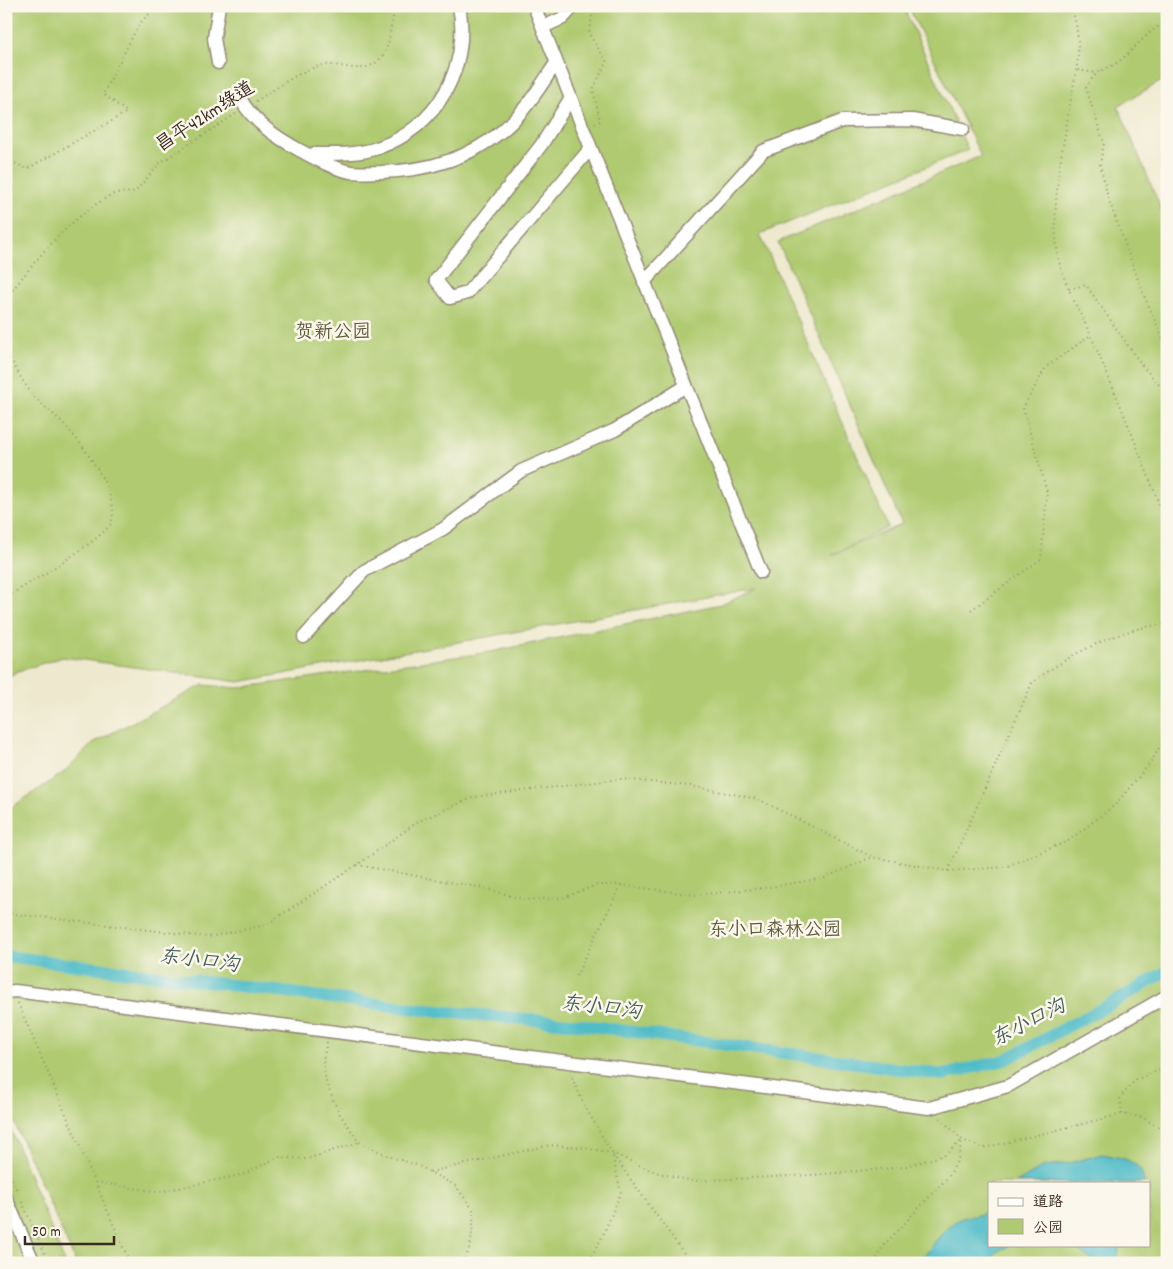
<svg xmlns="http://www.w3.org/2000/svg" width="1173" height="1269" font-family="Dekko,'LXGW WenKai TC',sans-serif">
<rect width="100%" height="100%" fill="#fbf7ec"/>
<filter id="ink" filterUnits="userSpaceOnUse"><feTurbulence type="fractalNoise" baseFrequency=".02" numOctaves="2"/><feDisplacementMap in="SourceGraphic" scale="10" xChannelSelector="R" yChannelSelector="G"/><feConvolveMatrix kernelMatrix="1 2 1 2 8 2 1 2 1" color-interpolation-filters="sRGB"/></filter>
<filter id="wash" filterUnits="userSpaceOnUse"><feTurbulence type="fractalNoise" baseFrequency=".0096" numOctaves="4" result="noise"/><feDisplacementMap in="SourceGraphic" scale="20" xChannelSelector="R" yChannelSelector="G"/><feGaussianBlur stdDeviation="1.12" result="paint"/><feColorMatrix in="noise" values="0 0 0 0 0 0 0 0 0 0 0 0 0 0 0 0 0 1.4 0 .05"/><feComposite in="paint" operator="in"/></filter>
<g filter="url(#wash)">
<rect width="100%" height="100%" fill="#eee9ce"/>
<!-- green -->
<g fill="#afca70" stroke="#757a47" fill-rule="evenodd">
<path d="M 6,6 L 903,6 L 968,150 L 760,234 L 888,527 L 832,555 L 902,524 L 778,242 L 981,156 L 908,6 L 1167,6 L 1167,78 L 1118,106 L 1167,223 L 1167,1263 L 76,1263 L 6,1104 L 6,811 L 63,773 L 93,743 L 203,685 L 238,688 L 491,652 L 721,604 L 756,588 L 239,682 L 63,657 L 18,671 L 6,678 ZM 989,1183 L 1149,1183 L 1149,1245 L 989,1245 Z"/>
<path d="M 6,1118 L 65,1263 L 6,1263 Z"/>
</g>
<!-- water -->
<g fill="#4fbcc8" stroke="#457373">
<path d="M 1102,1154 C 1121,1158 1142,1159 1144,1183 L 1016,1183 L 1045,1166 L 1070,1163 Z"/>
<path d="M 989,1209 L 989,1245 L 1011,1245 L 998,1251 L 987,1263 L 919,1263 C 931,1249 943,1227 960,1219 C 972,1214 974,1220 989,1209 Z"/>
<path d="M 1072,1245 L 1121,1245 L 1117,1258 C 1098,1267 1087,1258 1072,1245 Z"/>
</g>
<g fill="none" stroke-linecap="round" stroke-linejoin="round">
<!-- canal -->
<path stroke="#4fbcc8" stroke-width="12" d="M 6,956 L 416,1009 L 569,1023 L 943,1075 L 1005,1060 L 1116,1001 L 1167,971"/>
</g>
</g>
<g filter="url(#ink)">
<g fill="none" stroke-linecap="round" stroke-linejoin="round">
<!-- minor casing -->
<g stroke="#948a76" stroke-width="15">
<g id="minor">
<path d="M 534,6 L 761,572"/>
<path d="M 543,27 L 563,18 L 574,6"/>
<path d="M 218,63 L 214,38 L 219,6"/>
<path d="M 570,99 L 542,144 L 436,280 L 450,298 L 467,293 L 590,149"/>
<path d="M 241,100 C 255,124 278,138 301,151 C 316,159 334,169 351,172 C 360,173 372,172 381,172 C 425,171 467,160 502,131 C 525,112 540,87 556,63"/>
<path d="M 313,154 C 334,154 357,155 377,148 C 437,129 471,66 459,6"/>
<path d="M 644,282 L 763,151 L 842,121 L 912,120 L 963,129"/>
<path d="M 304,637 L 364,571 L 443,529 L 521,471 L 615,430 L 686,386"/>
<path d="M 6,992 L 15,991 L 929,1108 L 1008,1086 L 1167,996"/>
<path d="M 6,1198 L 34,1263"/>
</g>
</g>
<!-- path -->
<g stroke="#948a76" stroke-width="2" stroke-dasharray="1 4" stroke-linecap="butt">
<path d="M 594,6 L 589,34 L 607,62 L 593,89 L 600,121 L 595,124"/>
<path d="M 1071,6 C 1086,50 1074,74 1068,117 C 1060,162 1051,210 1058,256 C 1063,284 1080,311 1091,336 C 1118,399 1144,462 1167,526"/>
<path d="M 1167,22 C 1146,31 1136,49 1118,62 C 1101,73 1098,67 1086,88 L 1104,143 L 1100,164 L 1108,198 L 1145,298 L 1167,348"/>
<path d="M 1078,70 L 1095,73"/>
<path d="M 256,101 C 274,90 303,68 324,65 C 343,63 362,76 379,60 C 394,46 387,22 398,6"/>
<path d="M 6,159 L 27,169 L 127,112 L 103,94 L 139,24 L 157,6"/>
<path d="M 1069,289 L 1086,285 L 1141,364 L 1167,394"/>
<path d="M 6,298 C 39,257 63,224 109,196 L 116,193 L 135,192 L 160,163 L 237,113"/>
<path d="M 6,350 C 13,363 20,378 29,390 C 40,405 57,415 69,430 C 85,448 122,498 111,523 C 105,538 24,587 6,597"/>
<path d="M 971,610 L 1041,559 L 1047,492 L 1023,408 L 1046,367 L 1091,335"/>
<path d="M 357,865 L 488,889 L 525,900 L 562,898 L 597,885 L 621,885 L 695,895 L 764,888 L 824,878 L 872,857"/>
<path d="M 948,871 L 1032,683 C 1068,655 1121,627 1167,624"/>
<path d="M 6,913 L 208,937 L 266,925 L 357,865 L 419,821 L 474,797 L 620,779 L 691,786 L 758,799 L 872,857 L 948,871 L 1005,867 L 1068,841 L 1115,805 L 1152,761 L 1167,733"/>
<path d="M 576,976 L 621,885"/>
<path d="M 18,1003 L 130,1263"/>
<path d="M 327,1042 L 323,1060 L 326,1083 L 339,1113 L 359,1142 L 391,1157 L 417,1165 L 456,1186 L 474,1211 L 471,1243 L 464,1263"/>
<path d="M 570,1073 L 584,1105 L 612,1153 L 621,1193 L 602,1237 L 588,1263"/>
<path d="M 1122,1114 L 1120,1098 L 1135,1080 L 1167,1067"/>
<path d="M 940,1118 L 962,1140 L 984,1148 L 1122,1114 L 1141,1117 L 1167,1131"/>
<path d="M 613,1155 L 691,1263"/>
<path d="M 6,1165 L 18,1193"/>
<path d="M 430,1172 L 550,1145 L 579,1147 L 612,1153 L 655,1172 L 692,1181 L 812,1175 L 903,1167 L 945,1155 L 962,1140"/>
<path d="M 96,1182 L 159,1192 L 245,1174 L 278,1157 L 307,1159 L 359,1142"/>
<path d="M 22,1202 L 49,1263"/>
<path d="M 875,1263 L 883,1246 L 949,1176 L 958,1159 L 962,1140"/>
</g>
<!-- minor -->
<use href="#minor" stroke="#fff" stroke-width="12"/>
</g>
</g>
<g text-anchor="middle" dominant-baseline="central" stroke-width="5" stroke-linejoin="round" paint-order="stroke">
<!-- street labels -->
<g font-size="19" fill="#3b2a1e" stroke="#fbf7ec">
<text transform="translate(206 118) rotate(-33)">昌平42km绿道</text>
</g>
<!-- park labels -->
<g font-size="19" fill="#5e5a37" stroke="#fbf7ec">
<text x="333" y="333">贺新公园</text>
<text x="775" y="931">东小口森林公园</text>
</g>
<!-- water labels -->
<g font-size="20" font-style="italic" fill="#425d5a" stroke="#fbf7ec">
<text transform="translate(199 962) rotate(7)">东小口沟</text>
<text transform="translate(601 1009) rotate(7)">东小口沟</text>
<text transform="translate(1029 1024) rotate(-27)">东小口沟</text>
</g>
</g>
<!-- margin -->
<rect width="1173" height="1269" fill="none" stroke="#fbf7ec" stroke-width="25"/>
<!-- legend -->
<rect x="988" y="1182" width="162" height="65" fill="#fbf7ec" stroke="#aea59a"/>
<rect x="998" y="1198" width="25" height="8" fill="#ffffff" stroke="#aea59a"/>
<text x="1033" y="1206" font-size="15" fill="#3b2a1e">道路</text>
<rect x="998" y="1219" width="25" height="15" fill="#afca70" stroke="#aea59a"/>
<text x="1033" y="1232" font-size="15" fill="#3b2a1e">公园</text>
<!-- scale -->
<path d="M25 1236v8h89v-8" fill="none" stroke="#3b2a1e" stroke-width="2.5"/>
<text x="32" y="1236" font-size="15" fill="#3b2a1e" stroke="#fbf7ec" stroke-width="4" paint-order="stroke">50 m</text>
</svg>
